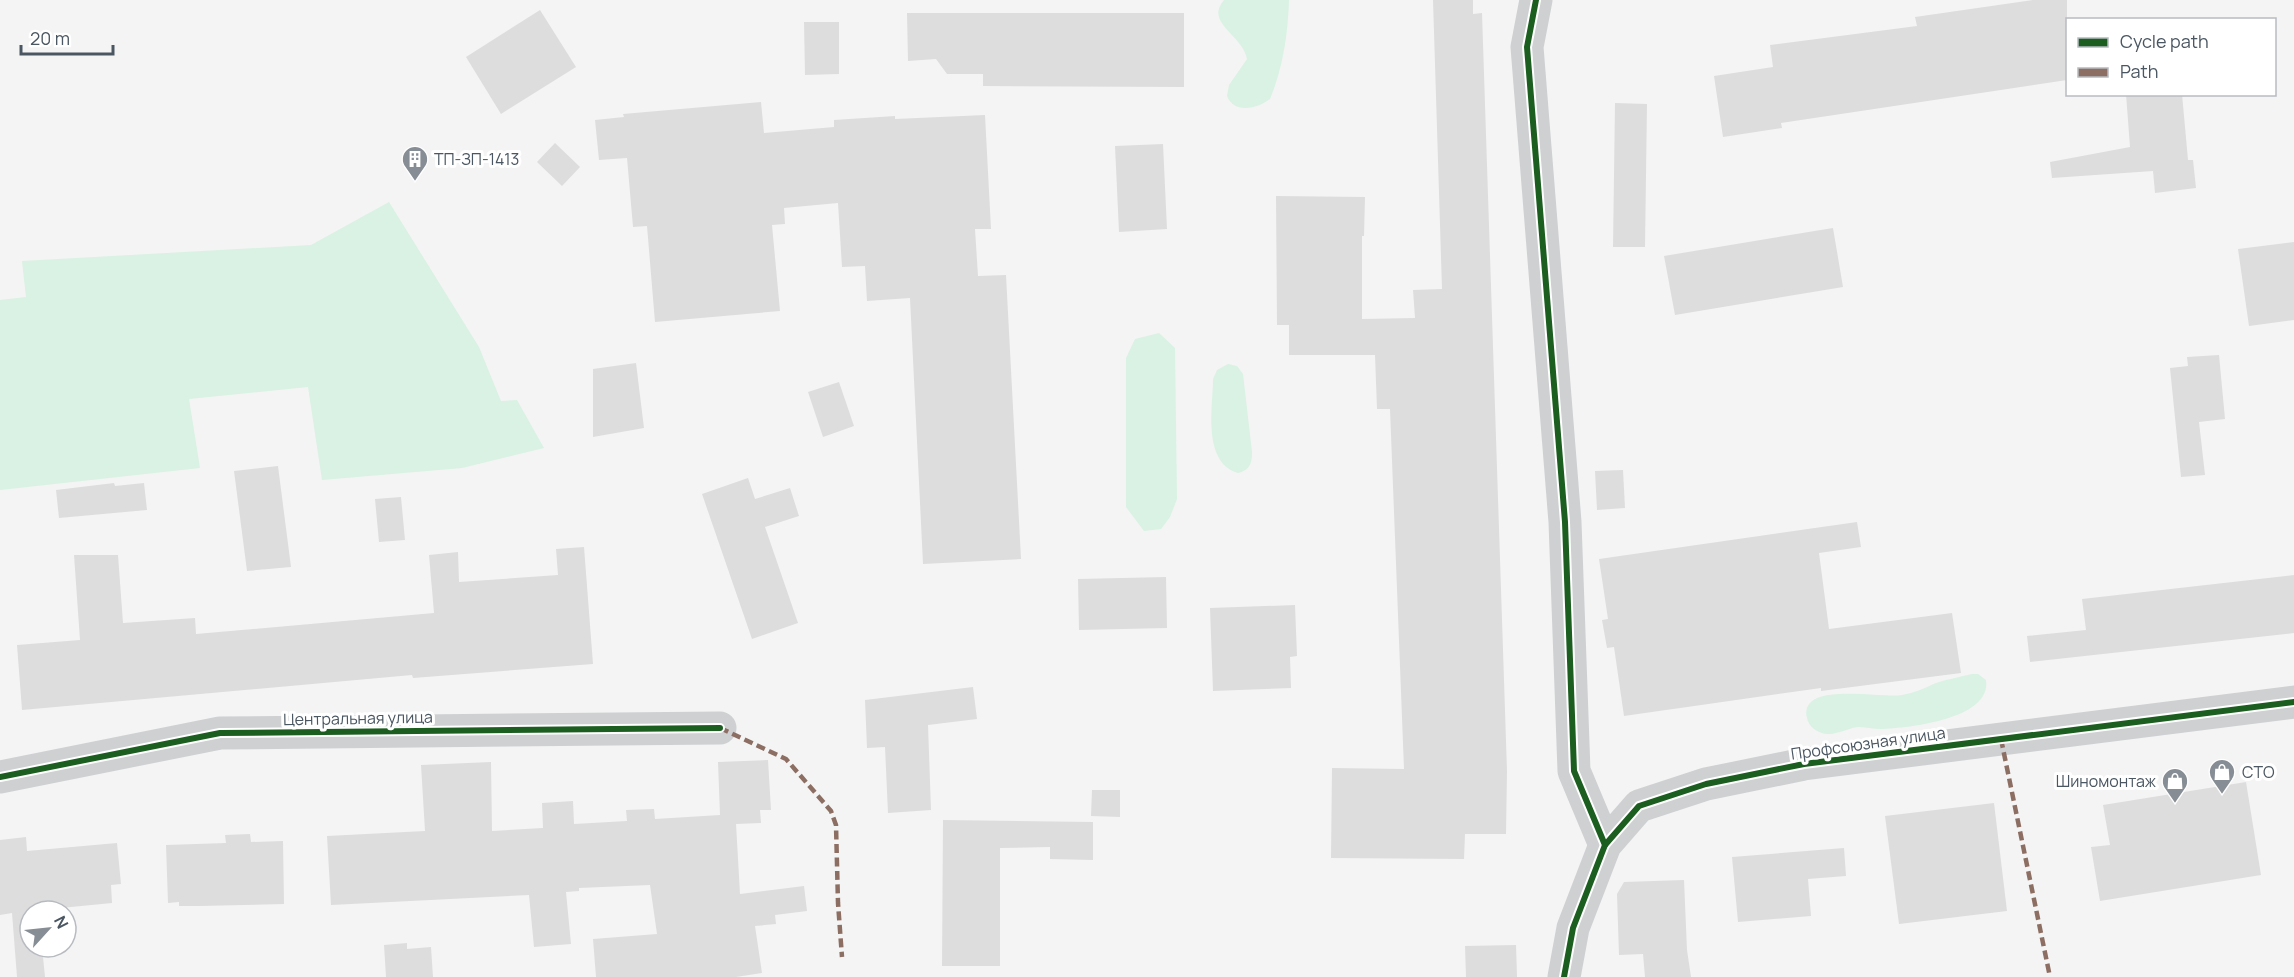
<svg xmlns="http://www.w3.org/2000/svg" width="2294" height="977" font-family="Manrope,sans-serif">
<rect width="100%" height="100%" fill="#f4f4f4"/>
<!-- green -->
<g fill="#d9f2e3">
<path d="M 1224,0 L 1289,0 C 1288,33 1283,68 1270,99 C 1257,109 1234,114 1227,96 L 1229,85 L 1247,59 C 1243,35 1204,23 1224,0 Z"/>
<path d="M 389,202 L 479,347 L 501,401 L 517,400 L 544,448 L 462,468 L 322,480 L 308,387 L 189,399 L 200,468 L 0,490 L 0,300 L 26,297 L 22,261 L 311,245 Z"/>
<path d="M 1159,333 L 1175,348 L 1177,499 L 1170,517 L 1161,529 L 1144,531 L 1126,507 L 1126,358 L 1135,339 Z"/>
<path d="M 1228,364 L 1237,366 L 1243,374 L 1252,452 C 1252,463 1250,470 1238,473 C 1202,462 1213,407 1213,379 L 1217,370 Z"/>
<path d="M 1972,674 L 1978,674 L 1986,680 C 1992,719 1909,728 1881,729 C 1873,729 1865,727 1858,727 C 1848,728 1837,735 1827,734 C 1817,733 1809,727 1807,718 C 1798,680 1883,699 1902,695 C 1914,693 1925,688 1936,683 C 1948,679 1960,677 1972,674 Z"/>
</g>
<!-- building -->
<g fill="#ddddde">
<path d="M 1433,0 L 1473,0 L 1473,14 L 1482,13 L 1507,771 L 1506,834 L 1465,834 L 1464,859 L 1331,858 L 1332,768 L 1404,769 L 1390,409 L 1377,409 L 1375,355 L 1289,355 L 1289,325 L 1277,325 L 1276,196 L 1365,197 L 1364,236 L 1362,236 L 1362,319 L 1415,318 L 1413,290 L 1442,289 Z"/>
<path d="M 2033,0 L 2067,0 L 2067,80 L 1781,123 L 1782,128 L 1723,137 L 1714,76 L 1773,67 L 1770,45 L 1917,26 L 1915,17 Z"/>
<path d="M 540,10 L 576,67 L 501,114 L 466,57 Z"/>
<path d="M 907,13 L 1184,13 L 1184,87 L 983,86 L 983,74 L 947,74 L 936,59 L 908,61 Z"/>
<path d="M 804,22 L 839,22 L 839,74 L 805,75 Z"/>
<path d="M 2126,94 L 2182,94 L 2188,160 L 2193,160 L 2196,188 L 2155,193 L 2153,171 L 2052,178 L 2050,162 L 2130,147 Z"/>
<path d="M 761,102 L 764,133 L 834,127 L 834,120 L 895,116 L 895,119 L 985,115 L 991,229 L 975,229 L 978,276 L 1006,275 L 1021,559 L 923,564 L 910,298 L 867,301 L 865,266 L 842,267 L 838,203 L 784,208 L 785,224 L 772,225 L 780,311 L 655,322 L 647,226 L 633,227 L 627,158 L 599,160 L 595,120 L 624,117 L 623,114 Z"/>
<path d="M 1615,103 L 1647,104 L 1645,247 L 1613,247 Z"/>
<path d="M 555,143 L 580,167 L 562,186 L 537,162 Z"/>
<path d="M 1163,144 L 1167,229 L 1119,232 L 1115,146 Z"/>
<path d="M 1833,228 L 1843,287 L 1675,315 L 1664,256 Z"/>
<path d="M 2294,242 L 2294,320 L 2249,326 L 2238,249 Z"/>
<path d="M 2219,355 L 2225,419 L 2199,422 L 2205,475 L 2181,477 L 2170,368 L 2188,366 L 2187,357 Z"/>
<path d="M 636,363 L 644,428 L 593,437 L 593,369 Z"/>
<path d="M 839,382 L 854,426 L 823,437 L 808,392 Z"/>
<path d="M 278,466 L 291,567 L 247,571 L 234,471 Z"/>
<path d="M 1623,470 L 1625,508 L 1597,510 L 1595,471 Z"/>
<path d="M 748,478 L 755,499 L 790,488 L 799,516 L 765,527 L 798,623 L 752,639 L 702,494 Z"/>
<path d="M 114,483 L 115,486 L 144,483 L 147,510 L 59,518 L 56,490 Z"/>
<path d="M 401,497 L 405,540 L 379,542 L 375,499 Z"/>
<path d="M 1857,522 L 1861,547 L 1819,553 L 1829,629 L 1952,613 L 1961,673 L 1821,691 L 1821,688 L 1624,716 L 1614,647 L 1607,648 L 1602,620 L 1608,619 L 1599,559 Z"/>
<path d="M 584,547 L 593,664 L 413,678 L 412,675 L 22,710 L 17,645 L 80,640 L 74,555 L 118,555 L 123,623 L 195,618 L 196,634 L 434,613 L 429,555 L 458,552 L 459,582 L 558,575 L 556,549 Z"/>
<path d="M 2294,575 L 2294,633 L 2030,662 L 2027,636 L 2086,630 L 2082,599 Z"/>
<path d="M 1166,577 L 1167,628 L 1079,630 L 1078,579 Z"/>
<path d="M 1295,605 L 1297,656 L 1290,657 L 1291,688 L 1213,691 L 1210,608 Z"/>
<path d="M 973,687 L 977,719 L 928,725 L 931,810 L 888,813 L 885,747 L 867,748 L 865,700 Z"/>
<path d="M 768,760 L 771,810 L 760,810 L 761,823 L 736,824 L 740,894 L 804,886 L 807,911 L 775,915 L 776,924 L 755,926 L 762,973 L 736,977 L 596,977 L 593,939 L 657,934 L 650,885 L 579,888 L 579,891 L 566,892 L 571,944 L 534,947 L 529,895 L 331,905 L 327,836 L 425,831 L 421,765 L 491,762 L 492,831 L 543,828 L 542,803 L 573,801 L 574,824 L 627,821 L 626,810 L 654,809 L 655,819 L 720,815 L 718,762 Z"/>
<path d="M 2246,782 L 2261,875 L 2100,901 L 2091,847 L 2110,845 L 2103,805 Z"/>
<path d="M 1092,790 L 1120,790 L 1120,817 L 1091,816 Z"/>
<path d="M 1994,803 L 2007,911 L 1899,924 L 1885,816 Z"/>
<path d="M 943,820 L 1093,822 L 1093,860 L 1050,859 L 1050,847 L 1000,848 L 1000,966 L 942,966 Z"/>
<path d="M 250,834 L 251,842 L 283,841 L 284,904 L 199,906 L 179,906 L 179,902 L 168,903 L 166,845 L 226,843 L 225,835 Z"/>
<path d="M 26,837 L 27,851 L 117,843 L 121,884 L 111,885 L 112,903 L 30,911 L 30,947 L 42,947 L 45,977 L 17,977 L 12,913 L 0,915 L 0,840 Z"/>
<path d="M 1844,848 L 1846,876 L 1808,879 L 1811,916 L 1738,922 L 1732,857 Z"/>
<path d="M 1684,880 L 1687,950 L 1691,977 L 1645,977 L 1643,954 L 1619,955 L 1617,894 L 1624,882 Z"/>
<path d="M 407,943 L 407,949 L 431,947 L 433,977 L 386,977 L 384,945 Z"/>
<path d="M 1516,945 L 1517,977 L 1466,977 L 1465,946 Z"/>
</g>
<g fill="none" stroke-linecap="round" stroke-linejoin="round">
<!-- minor -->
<g stroke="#ced0d2" stroke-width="33">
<path d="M 1536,0 L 1527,47 L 1565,522 L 1574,771 L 1605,845"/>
<path d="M 0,777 L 220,733 L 720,728"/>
</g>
<!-- tertiary -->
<path stroke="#ced0d2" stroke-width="33" d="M 1564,977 L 1573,928 L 1605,845 L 1639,806 L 1706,784 L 1804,764 L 2294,702"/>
<!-- quiet -->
<g stroke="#8d6e63" stroke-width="4.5" stroke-dasharray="9 4.5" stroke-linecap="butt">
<path d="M 720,728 L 786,759 L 831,811 L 836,825 L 838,903 L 842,957"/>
<path d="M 2001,739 L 2050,977"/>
</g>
<!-- cycleway casing -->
<g stroke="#fff" stroke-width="10">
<g id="cycleway">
<path d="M 1536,0 L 1527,47 L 1565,522 L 1574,771 L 1605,845"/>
<path d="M 0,777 L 220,733 L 720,728"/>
<path d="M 1564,977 L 1573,928 L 1605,845 L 1639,806 L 1706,784 L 1804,764 L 2294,702"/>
</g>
</g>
<!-- cycleway -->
<use href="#cycleway" stroke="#1b5e20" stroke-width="6"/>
</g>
<!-- icons -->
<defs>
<g id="building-pin" transform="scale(1.35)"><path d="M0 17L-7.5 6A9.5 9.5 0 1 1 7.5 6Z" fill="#868d94" stroke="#fff"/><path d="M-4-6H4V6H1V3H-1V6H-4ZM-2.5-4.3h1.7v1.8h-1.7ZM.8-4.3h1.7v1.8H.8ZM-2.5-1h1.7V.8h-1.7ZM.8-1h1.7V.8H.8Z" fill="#fff"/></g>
<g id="shop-pin" transform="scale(1.35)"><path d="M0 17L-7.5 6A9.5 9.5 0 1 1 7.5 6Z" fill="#868d94" stroke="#fff"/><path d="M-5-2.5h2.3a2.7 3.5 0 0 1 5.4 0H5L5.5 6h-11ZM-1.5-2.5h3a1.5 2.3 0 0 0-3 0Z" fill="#fff"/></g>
</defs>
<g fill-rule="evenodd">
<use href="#building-pin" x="415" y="159"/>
<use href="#shop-pin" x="2222" y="772"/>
<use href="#shop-pin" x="2175" y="781"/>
</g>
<g text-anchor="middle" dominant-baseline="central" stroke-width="6" stroke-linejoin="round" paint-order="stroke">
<!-- poi labels -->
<g font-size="16" fill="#4a5661" stroke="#fff" text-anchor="start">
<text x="434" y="159">ТП-ЗП-1413</text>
<text x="2242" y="772">СТО</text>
<text x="2156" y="781" text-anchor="end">Шиномонтаж</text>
</g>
<!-- street labels -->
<g font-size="16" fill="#4a5661" stroke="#fff">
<text transform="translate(358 718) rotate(-1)">Центральная улица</text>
<text transform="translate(1868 743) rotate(-8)">Профсоюзная улица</text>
</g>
</g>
<!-- legend -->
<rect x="2066" y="18" width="210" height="78" fill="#ffffff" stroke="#b7bbc0" stroke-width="1.5"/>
<rect x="2078" y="38" width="30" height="9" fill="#1b5e20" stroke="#b7bbc0" stroke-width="1.5"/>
<text x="2120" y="48" font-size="18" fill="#4a5661">Cycle path</text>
<rect x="2078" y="68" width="30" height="9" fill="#8d6e63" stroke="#b7bbc0" stroke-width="1.5"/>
<text x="2120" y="78" font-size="18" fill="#4a5661">Path</text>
<!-- north arrow -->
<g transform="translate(48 929) rotate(63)"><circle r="28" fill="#ffffff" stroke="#b7bbc0" stroke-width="1.5"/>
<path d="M0-4.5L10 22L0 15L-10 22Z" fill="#868d94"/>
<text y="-9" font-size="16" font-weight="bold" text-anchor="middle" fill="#4a5661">N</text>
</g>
<!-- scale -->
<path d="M21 45v9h92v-9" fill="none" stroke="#4a5661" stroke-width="3"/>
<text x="30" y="45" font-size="18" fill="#4a5661" stroke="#ffffff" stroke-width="4.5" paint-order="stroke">20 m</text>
</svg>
